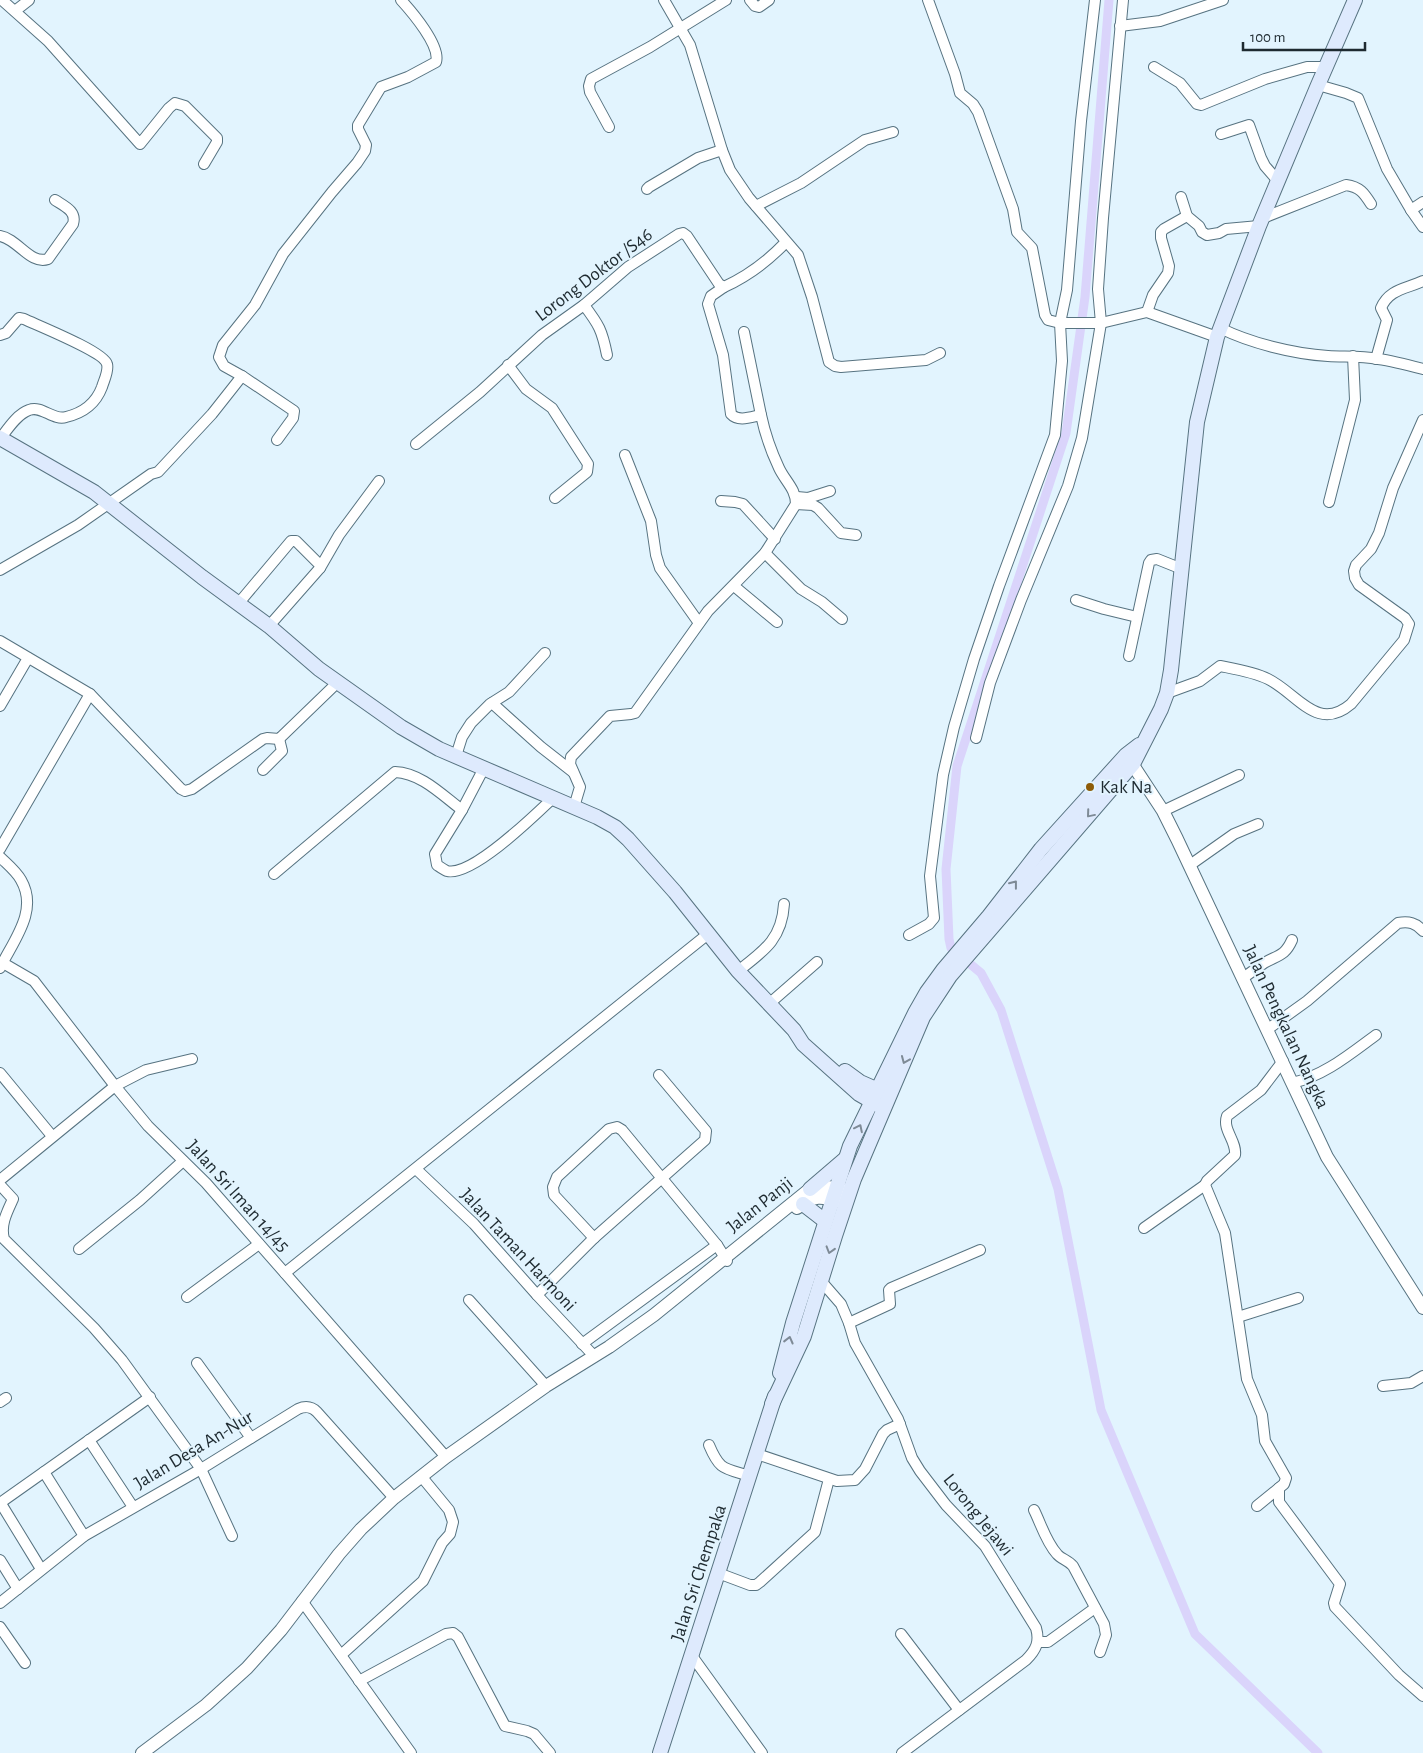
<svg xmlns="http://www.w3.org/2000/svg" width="1423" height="1753" font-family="'Alegreya Sans',sans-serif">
<rect width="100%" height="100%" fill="#e2f4fe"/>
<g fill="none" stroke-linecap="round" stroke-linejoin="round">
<!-- canal -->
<path stroke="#dad4fb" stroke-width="9" d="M 1109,0 L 1085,297 L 1066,433 L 957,766 L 946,869 L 949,939 L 951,948 L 981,973 L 1001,1010 L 1058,1189 L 1101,1410 L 1195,1634 L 1318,1753"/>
<!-- minor casing -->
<g stroke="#577381" stroke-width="12">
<g id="minor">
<path d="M 2,0 L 48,41 L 140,144 L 169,108 L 175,103 L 185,106 L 217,138 L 217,142 L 204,164"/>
<path d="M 664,0 L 690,45 L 722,150 L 730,170 L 749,198 L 798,255 L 812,297 L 829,362 L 835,366 L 841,367 L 926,360 L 940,353"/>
<path d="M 750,0 L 755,6 L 759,7 L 769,0"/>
<path d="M 928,0 L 955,74 L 960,93 L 973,104 L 978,112 L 1013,209 L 1017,232 L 1032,248 L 1045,315 L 1048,320 L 1060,323 L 1101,323 L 1147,312 L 1217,337"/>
<path d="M 15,11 L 29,0"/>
<path d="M 1120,26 L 1160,21 L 1223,0"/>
<path d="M 1154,67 L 1180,83 L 1197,104 L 1201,105 L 1265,79 L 1307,67 L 1326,67"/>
<path d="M 1318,85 L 1346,93 L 1358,98 L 1387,169 L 1411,210 L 1423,227"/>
<path d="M 609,127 L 590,92 L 589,86 L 591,79 L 650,47 L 726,0"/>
<path d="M 1221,134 L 1249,125 L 1261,158 L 1265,166 L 1278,181"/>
<path d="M 647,189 L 649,187 L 698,158 L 722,150"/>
<path d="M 1181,197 L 1187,216 L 1199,226 L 1202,232 L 1207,235 L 1219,233 L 1226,229 L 1259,226"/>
<path d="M 756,206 L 801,183 L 865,140 L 893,132"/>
<path d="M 1411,210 L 1423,202"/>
<path d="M 1263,218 L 1346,185 C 1360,187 1364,193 1371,204"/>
<path d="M 0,236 C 18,239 30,265 48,259 L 73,224 C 77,211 64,206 55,200"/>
<path d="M 584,305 C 599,325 602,330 607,355"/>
<path d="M 1147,312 L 1153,295 L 1168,273 L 1169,266 L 1161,238 L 1161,232 L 1164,229 L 1187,216"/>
<path d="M 1220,328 C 1250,343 1294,354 1328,356 C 1345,357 1361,356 1378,359 C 1393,361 1408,365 1423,369"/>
<path d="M 744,332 L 761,415"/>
<path d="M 0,335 L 6,333 L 19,318 L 24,319 C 39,326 104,352 107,364 C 109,371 104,380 102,387 C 96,403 83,413 66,417 C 53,421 42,405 29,410 C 17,414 7,430 0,439"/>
<path d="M 1376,359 L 1387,320 L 1381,308 C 1389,289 1406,289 1423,281"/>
<path d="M 508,365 L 526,389 L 552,408 L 588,464 L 587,472 L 555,498"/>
<path d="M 242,376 L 294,411 L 293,418 L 277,440"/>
<path d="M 416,444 L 480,392 L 542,335 L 584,305 L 628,267 L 679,234 L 683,233 L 687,236 L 719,284 L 724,287 C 748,276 768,261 786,242"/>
<path d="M 625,455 L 651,521 L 656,555 L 660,568 L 699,623"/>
<path d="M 797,497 L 808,498 L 830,491"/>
<path d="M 721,501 L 735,502 L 743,504 L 775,539"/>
<path d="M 1329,502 L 1355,400 L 1353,356"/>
<path d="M 796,504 L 813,505 L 818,508 L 841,533 L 856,535"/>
<path d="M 765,553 L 801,589 L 822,602 L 842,619"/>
<path d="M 320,568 L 339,535 L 379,481"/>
<path d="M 0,570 L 78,525 L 151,474 L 158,472 L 212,414 L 242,376 L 224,366 L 219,357 L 223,345 L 255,305 L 283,254 L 332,192 L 357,163 L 365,151 L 366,145 L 358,129 L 358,125 L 381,87 L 408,77 L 436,62 C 441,46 412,12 401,0"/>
<path d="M 734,586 L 777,622"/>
<path d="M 1076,600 L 1104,609 L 1137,617"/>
<path d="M 238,604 L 291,541 L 296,541 L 320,565 L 320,568 L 269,626"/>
<path d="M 0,641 L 90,694 L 181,789 L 185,791 L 192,789 L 263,739 L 267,738 L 279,739 L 338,682"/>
<path d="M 1129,656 L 1149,563 L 1151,560 L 1157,559 L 1182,569"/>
<path d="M 1167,693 L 1200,681 L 1220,666 C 1235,669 1254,672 1268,679 C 1297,693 1317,733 1351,704 L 1404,640 L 1409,624 L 1405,618 L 1359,585 L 1355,578 L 1354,571 L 1356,565 L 1371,549 L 1379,533 L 1393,488 L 1423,420"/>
<path d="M 492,703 L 541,747 L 573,772"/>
<path d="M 0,706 L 28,658"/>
<path d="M 976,738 L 990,683 L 1021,600 L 1068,486 L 1082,438 L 1101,323 L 1098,289 L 1103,218 L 1123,0"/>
<path d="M 456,756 L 462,737 L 471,723 L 490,704 L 509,692 L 545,653"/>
<path d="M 484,768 L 462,810 L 435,854 L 437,865 C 440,867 444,870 447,871 C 472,877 535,815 553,798"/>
<path d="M 263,770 L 282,751 L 279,739"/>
<path d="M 574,807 L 580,787 L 570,764 L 571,757 L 610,716 L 631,714 L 635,713 L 708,611 L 765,553 L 796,504 C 796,489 785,481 779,468 C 771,451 765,434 761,415 C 751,417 738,422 731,414 L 723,355 L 708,304 L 711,296 L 724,287"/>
<path d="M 1163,811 L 1239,775"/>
<path d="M 0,849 L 90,694"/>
<path d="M 0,857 C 7,864 16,871 21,880 C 39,911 13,941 0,968"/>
<path d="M 1190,865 L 1234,834 L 1258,824"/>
<path d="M 274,874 L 395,772 C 421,773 442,795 462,810"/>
<path d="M 909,935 L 929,924 L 934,918 L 930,876 L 943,775 L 954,727 L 974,659 L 999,586 L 1055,435 L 1062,361 L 1060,323 L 1067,290 L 1081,121 L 1095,0"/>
<path d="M 3,963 L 34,981 L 115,1086 L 148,1126 L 206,1183 L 446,1457"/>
<path d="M 738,971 C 764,951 782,939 784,904"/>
<path d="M 1243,978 C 1250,973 1257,968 1264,963 C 1278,955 1285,956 1292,940"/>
<path d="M 770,1003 L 817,962"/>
<path d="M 1268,1029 L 1307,1001 L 1398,923 C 1409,921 1416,923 1423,931"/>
<path d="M 0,1073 L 52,1136"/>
<path d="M 1292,1083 C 1324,1076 1350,1054 1376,1035"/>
<path d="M 416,1169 L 474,1224 L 537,1295 L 594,1356"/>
<path d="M 0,1180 L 115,1086 L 146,1070 L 192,1059"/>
<path d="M 0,1185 L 13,1199 C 7,1212 0,1225 4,1239 L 94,1328 L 122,1360 L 201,1469 L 232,1536"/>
<path d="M 1144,1228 L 1205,1185"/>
<path d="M 594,1238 L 554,1195 L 553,1187 L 557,1177 L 609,1129 L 617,1127 L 622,1130 L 717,1245 L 727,1261"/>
<path d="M 79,1249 L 140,1200 L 183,1161"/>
<path d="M 285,1273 L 708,934"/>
<path d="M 821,1281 L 841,1304 L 849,1323 L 855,1343 L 898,1419 L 912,1458 L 920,1471 L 946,1505 L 985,1546 L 1036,1628 C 1040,1642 1036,1650 1026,1660 L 902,1753"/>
<path d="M 537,1295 L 594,1238 L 705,1140 L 706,1131 L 659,1075"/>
<path d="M 187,1297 L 259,1244"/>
<path d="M 469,1300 L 546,1386"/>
<path d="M 1238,1317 L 1298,1298"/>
<path d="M 849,1323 L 890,1304 L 889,1290 L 891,1288 L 980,1250"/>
<path d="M 582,1344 L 717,1245"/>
<path d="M 197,1363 L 251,1438"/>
<path d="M 1383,1386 L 1411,1383 L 1423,1376"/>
<path d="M 0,1402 L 6,1398"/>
<path d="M 89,1440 L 133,1507"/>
<path d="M 709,1445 C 720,1471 724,1468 750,1476"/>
<path d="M 757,1454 L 837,1481 L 855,1480 L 865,1469 L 883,1434 L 887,1430 L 900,1424"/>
<path d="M 44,1472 L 84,1536"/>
<path d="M 1279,1488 L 1279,1502 L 1340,1584 L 1334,1603 L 1335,1607 L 1399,1675 L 1423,1696"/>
<path d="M 0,1502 L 41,1569"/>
<path d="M 0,1503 L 150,1397"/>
<path d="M 1257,1506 L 1284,1484 L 1286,1478 L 1265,1441 L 1262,1415 L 1247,1379 L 1225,1233 L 1205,1185 L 1207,1181 L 1235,1155 C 1237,1141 1222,1130 1227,1116 L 1261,1090 L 1283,1061"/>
<path d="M 1034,1510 C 1041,1524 1046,1542 1057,1554 C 1061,1559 1068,1560 1073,1566 L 1104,1624 L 1106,1635 L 1100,1652"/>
<path d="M 0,1560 L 18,1589"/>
<path d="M 718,1573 L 750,1585 L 756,1585 L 760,1582 L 815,1532 L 829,1479"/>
<path d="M 302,1601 L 411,1753"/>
<path d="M 0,1603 L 84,1536 L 201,1469 L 298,1409 C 305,1406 311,1406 317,1412 L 394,1498"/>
<path d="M 0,1627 L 25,1663"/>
<path d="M 901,1634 L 959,1710"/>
<path d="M 1038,1642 L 1048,1642 L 1095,1608"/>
<path d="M 341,1655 L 423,1581 L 442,1543 L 450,1534 L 453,1522 L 449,1510 L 421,1476"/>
<path d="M 692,1656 L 762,1753"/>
<path d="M 359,1681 L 446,1634 L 453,1633 L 458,1637 L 505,1726 L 527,1731 L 534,1734 L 550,1753"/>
</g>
</g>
<!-- tertiary casing -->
<g stroke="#577381" stroke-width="14">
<g id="tertiary">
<path d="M 1127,756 L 1163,811 L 1177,839 L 1327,1157 L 1423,1308"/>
<path d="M 797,1208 C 815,1195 820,1196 841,1202"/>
<path d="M 142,1753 L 206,1705 L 247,1668 L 281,1630 L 339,1554 L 361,1529 L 394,1498 L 446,1457 L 546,1386 L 609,1347 L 654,1315 L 810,1189 C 823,1186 832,1186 844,1191"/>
</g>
</g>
<!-- secondary casing -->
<g stroke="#577381" stroke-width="16">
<g id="secondary">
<path d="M 0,438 L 94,492 L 202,577 L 269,626 L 319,669 L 401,727 L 439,749 L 597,817 L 615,827 L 628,839 L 675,892 L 738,971 L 794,1030 L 803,1044 L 859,1094 L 878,1105"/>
<path d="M 845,1071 L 860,1082 L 885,1093"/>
<path d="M 810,1189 L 845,1159"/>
<path d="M 803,1204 L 825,1221"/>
<path d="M 780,1373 L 793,1323 L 850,1146 L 915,1013 L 927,992 L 943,970 L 989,916 L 1041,849 L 1126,755 L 1139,745"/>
<path d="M 772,1404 L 804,1336 L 835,1236 L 854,1179 L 923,1017 L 950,976 L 1133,764 L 1161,709 L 1167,693 L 1171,670 L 1197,422 L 1217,337 L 1259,226 L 1318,85 L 1355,0"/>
<path d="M 660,1753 L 775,1396"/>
</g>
</g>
<!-- minor -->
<use href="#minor" stroke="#fff" stroke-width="10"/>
<!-- tertiary -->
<use href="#tertiary" stroke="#fff" stroke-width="12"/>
<!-- secondary -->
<use href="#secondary" stroke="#deeafd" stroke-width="14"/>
</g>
<!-- one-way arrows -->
<defs><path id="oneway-chevron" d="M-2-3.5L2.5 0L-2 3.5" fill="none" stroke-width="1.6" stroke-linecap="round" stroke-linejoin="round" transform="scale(1.25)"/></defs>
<g stroke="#7e8a96">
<use href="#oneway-chevron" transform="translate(1090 814) rotate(130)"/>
<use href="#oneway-chevron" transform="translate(1014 884) rotate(-52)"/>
<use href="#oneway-chevron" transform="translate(905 1060) rotate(113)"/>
<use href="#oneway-chevron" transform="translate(859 1128) rotate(-64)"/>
<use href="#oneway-chevron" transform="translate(830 1250) rotate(107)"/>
<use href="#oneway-chevron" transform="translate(789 1340) rotate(-76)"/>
</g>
<!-- markers -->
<circle fill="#8d5b08" stroke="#e2f4fe" stroke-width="2" cx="1090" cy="787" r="5"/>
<g text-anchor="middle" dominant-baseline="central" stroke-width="4" stroke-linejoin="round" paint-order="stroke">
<!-- street labels -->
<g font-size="19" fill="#1e2a30" stroke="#e2f4fe">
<text transform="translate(594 275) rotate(-37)">Lorong Doktor /S46</text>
<text transform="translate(1286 1027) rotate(65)">Jalan Pengkalan Nangka</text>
<text transform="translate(238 1196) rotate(48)">Jalan Sri Iman 14/45</text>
<text transform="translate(760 1205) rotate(-38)">Jalan Panji</text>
<text transform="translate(518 1250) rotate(47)">Jalan Taman Harmoni</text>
<text transform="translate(194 1450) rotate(-31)">Jalan Desa An-Nur</text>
<text transform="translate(978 1515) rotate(51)">Lorong Jejawi</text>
<text transform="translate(699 1573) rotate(-72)">Jalan Sri Chempaka</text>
</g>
<!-- poi labels -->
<g font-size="19" fill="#1e2a30" stroke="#e2f4fe" text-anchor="start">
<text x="1100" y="787">Kak Na</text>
</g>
</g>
<!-- scale -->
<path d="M1243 42v8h122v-8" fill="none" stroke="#1e2a30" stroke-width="2.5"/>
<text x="1250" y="42" font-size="15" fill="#1e2a30" stroke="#e2f4fe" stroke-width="4" paint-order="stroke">100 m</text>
</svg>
